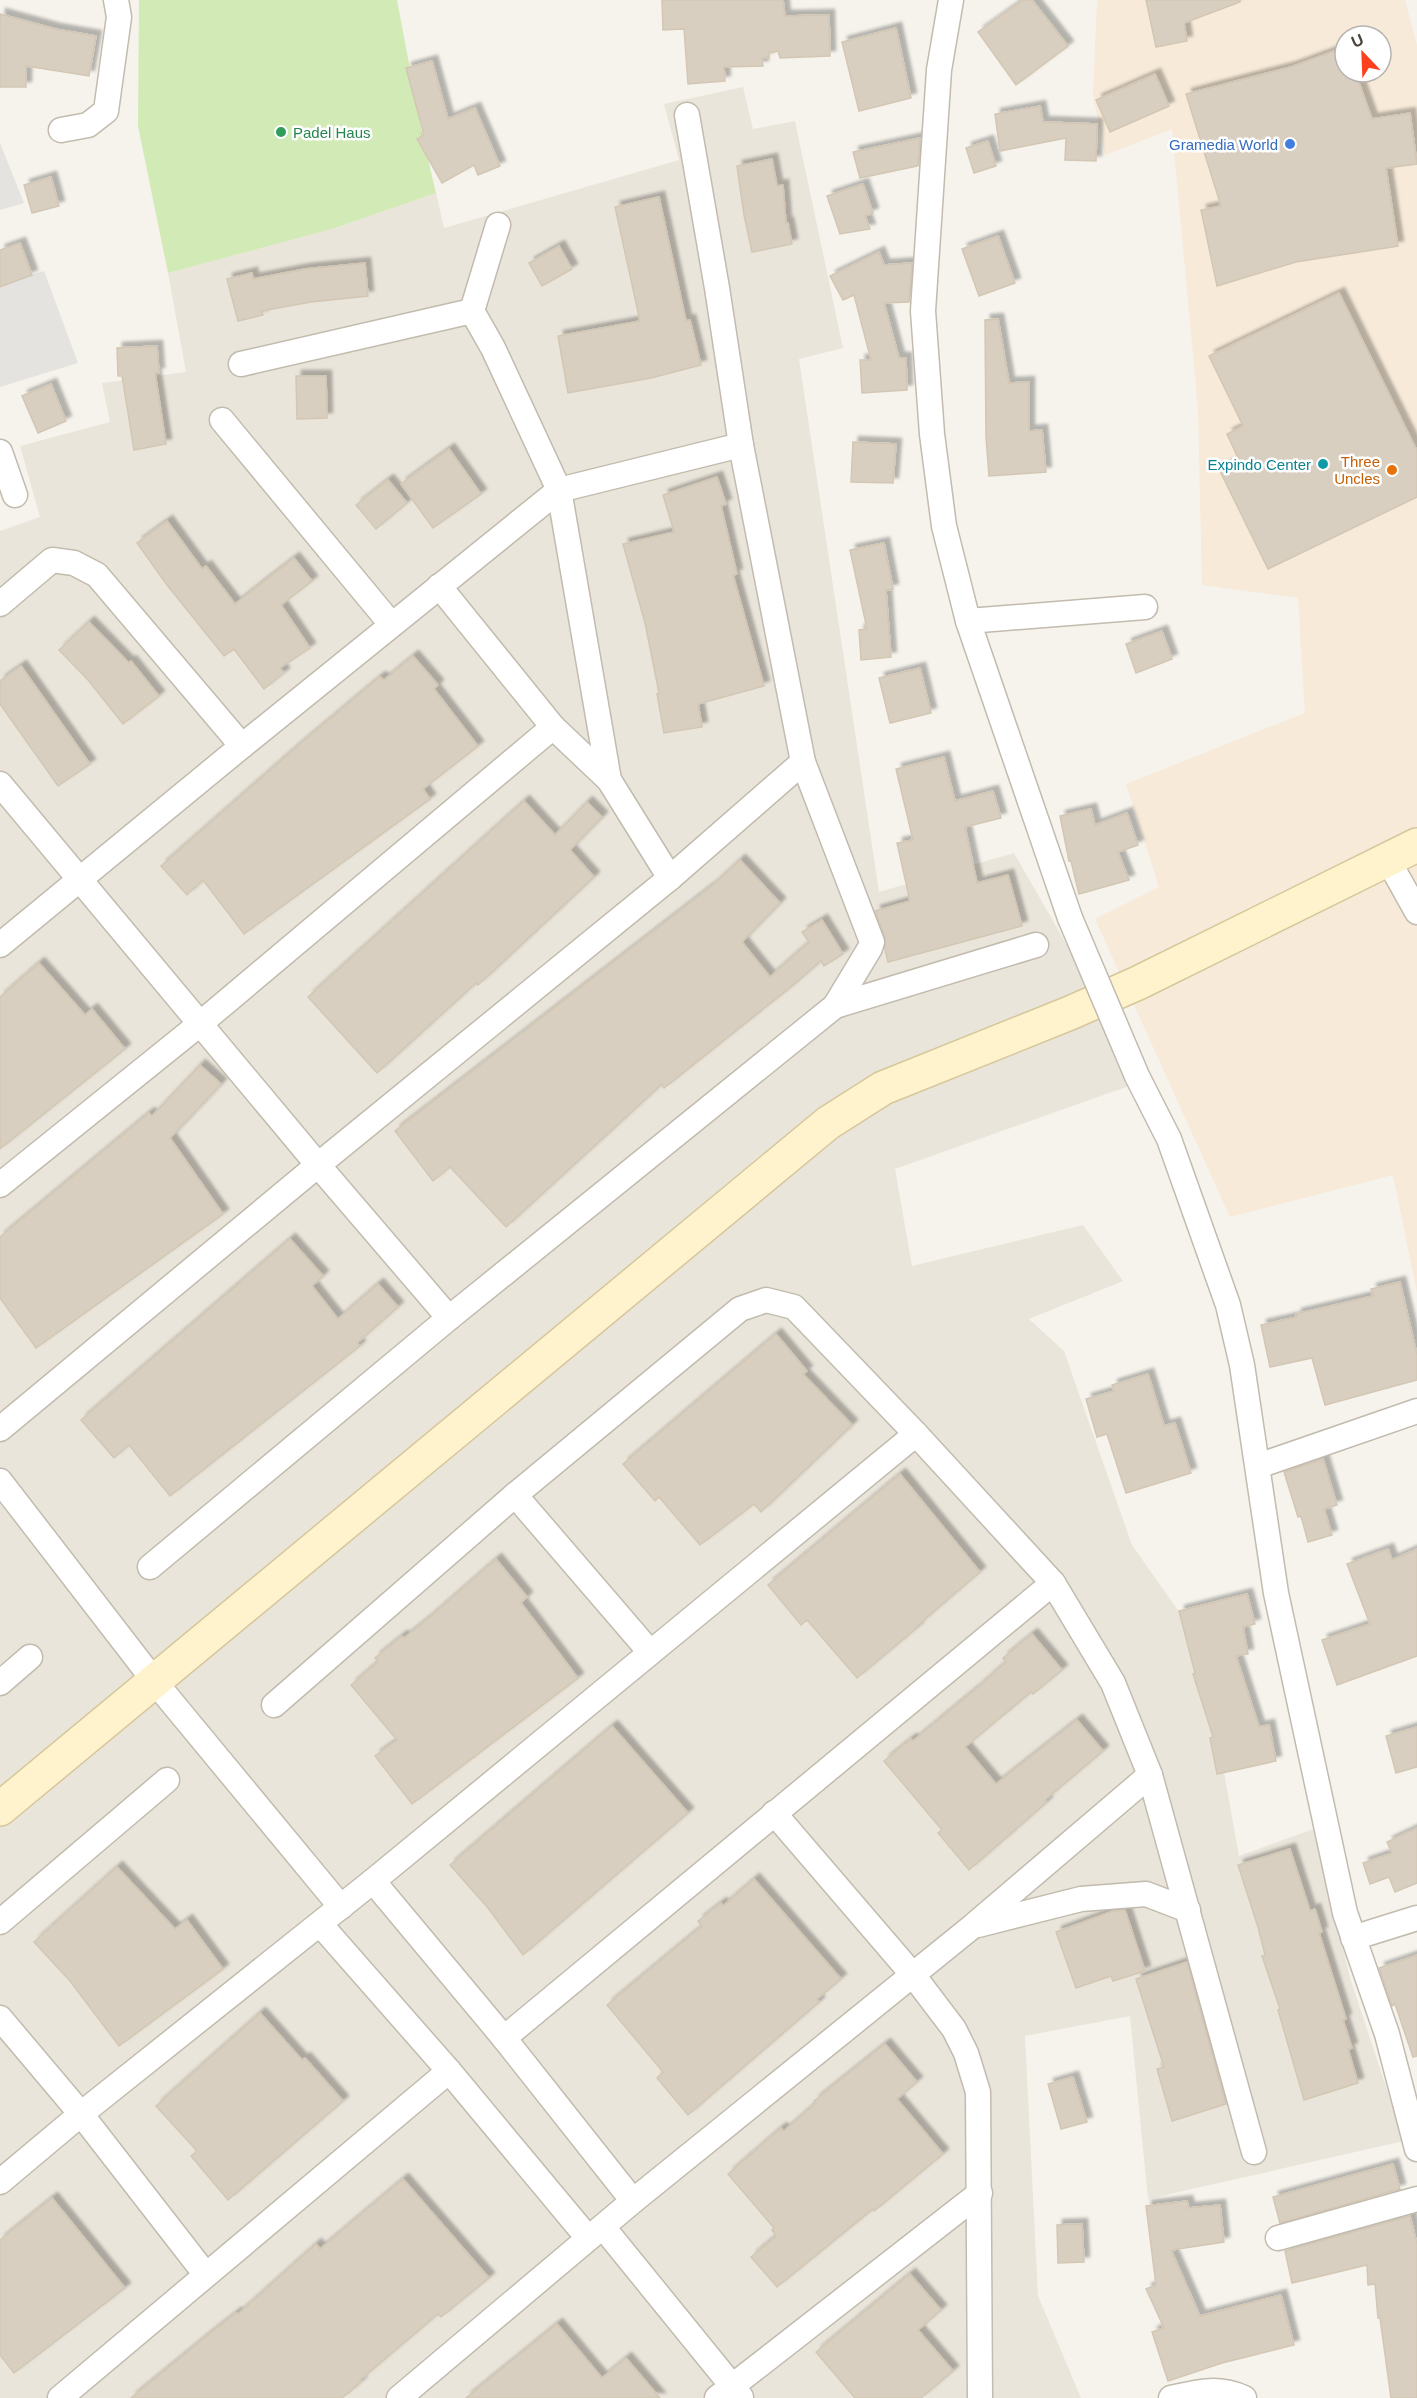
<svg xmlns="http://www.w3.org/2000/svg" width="1417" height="2398" font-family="Helvetica,sans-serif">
<defs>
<filter id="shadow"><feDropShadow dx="5.5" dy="-5.5" stdDeviation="1.5" flood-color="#0004"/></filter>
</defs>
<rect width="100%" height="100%" fill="#f6f3ec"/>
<!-- residential -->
<path fill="#eae5da" d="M 743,87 L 753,129 L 795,121 L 843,348 L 799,359 L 879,892 L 1014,853 L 1068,947 L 1129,1086 L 895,1169 L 912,1266 L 1083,1225 L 1123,1281 L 1029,1319 L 1064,1351 L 1132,1545 L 1201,1643 L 1239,1856 L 1316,1828 L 1350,1978 L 1404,2141 L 1148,2199 L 1130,2016 L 1025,2036 L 1038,2296 L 1081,2398 L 0,2398 L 0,531 L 40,517 L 20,446 L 110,422 L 102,383 L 186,372 L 168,273 L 332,229 L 436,193 L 444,228 L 679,160 L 664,104 Z"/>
<!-- commercial -->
<path fill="#f7ead8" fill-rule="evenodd" d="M 1097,0 L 1405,0 L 1417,45 L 1417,1293 L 1393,1175 L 1230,1217 L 1095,919 L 1159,887 L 1126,784 L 1305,713 L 1298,598 L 1202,585 L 1198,409 L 1172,129 L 1105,155 L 1093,95 ZM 1345,36 L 1381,36 L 1381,72 L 1345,72 Z"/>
<!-- green -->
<path fill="#d2eab5" d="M 139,0 L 397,0 L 423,138 L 436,193 L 332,229 L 168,273 L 138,126 Z"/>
<!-- parking -->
<g fill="#e5e3e0">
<path d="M 0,143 L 24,203 L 0,210 Z"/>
<path d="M 44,271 L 78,363 L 0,387 L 0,283 Z"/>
</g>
<!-- building -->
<g fill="#d8cfc1" stroke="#d3c7b4" stroke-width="1.5" filter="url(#shadow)">
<path d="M 662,0 L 783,0 L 785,16 L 829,15 L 830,56 L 780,58 L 778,51 L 769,53 L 769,57 L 762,58 L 763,66 L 724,67 L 725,81 L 688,84 L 684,29 L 663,30 Z"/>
<path d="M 1023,0 L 1032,0 L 1068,46 L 1016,85 L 978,32 Z"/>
<path d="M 1146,0 L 1240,0 L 1240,2 L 1184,23 L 1187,41 L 1156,47 Z"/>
<path d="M 0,14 L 55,29 L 96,36 L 89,76 L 26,66 L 26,87 L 0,87 Z"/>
<path d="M 896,28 L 911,98 L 859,111 L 842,42 Z"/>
<path d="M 1345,47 L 1345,72 L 1355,72 L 1372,119 L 1410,113 L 1417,164 L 1386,168 L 1398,246 L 1296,262 L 1217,286 L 1201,210 L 1221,206 L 1186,94 L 1291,67 Z"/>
<path d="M 432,61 L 448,119 L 475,108 L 500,166 L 478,175 L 474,165 L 442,183 L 417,139 L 424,135 L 406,68 Z"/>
<path d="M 1155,74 L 1169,106 L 1110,132 L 1096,100 Z"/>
<path d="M 1040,106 L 1043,122 L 1097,124 L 1096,161 L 1065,160 L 1066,138 L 1000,151 L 995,114 Z"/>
<path d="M 920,138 L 918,166 L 860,178 L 853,152 Z"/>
<path d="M 988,141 L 996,166 L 974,173 L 966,148 Z"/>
<path d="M 772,159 L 777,186 L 783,185 L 786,223 L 788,223 L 792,244 L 752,252 L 744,215 L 737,166 Z"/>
<path d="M 51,177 L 59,206 L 32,213 L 24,185 Z"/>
<path d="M 863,184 L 873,213 L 865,216 L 870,229 L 840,234 L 827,196 Z"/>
<path d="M 659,197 L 686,321 L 690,320 L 701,365 L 651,378 L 568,393 L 558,336 L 640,321 L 615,207 Z"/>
<path d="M 998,236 L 1015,283 L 979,296 L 962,249 Z"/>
<path d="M 20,243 L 32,275 L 0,287 L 0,250 Z"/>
<path d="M 559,246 L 572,269 L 542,286 L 529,263 Z"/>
<path d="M 879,252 L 884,265 L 912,263 L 909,302 L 884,303 L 899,358 L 906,358 L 907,390 L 862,393 L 860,360 L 871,360 L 854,295 L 843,300 L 830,276 Z"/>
<path d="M 365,263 L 368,296 L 311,302 L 262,311 L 263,315 L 238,321 L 227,279 L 252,273 L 253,279 L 305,269 Z"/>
<path d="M 1339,293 L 1417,451 L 1417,497 L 1268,569 L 1219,469 L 1239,460 L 1227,434 L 1243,426 L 1209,356 Z"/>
<path d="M 998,319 L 1009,383 L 1029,382 L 1029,431 L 1042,430 L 1046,472 L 989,476 L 986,437 L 985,320 Z"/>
<path d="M 157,346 L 159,373 L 155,373 L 166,444 L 134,450 L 122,376 L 118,376 L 117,348 Z"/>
<path d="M 296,376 L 326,376 L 327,418 L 297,419 Z"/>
<path d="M 51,384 L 66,421 L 38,433 L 22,396 Z"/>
<path d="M 853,442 L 896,444 L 893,483 L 851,482 Z"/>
<path d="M 449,449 L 481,494 L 433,528 L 401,484 Z"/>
<path d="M 717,477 L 726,504 L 721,506 L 737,574 L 733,575 L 764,686 L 698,704 L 702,727 L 664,733 L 657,694 L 659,693 L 645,623 L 623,544 L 674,532 L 663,495 Z"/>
<path d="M 388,480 L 407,503 L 376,529 L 356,505 Z"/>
<path d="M 167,521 L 202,569 L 206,566 L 235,604 L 294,558 L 312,581 L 281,605 L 310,648 L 280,668 L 284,673 L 264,689 L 234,649 L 224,656 L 167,585 L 137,543 Z"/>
<path d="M 884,543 L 893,589 L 886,590 L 891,657 L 861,660 L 859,630 L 867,629 L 850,550 Z"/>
<path d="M 89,622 L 129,663 L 131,661 L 159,696 L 123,724 L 88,680 L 59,650 Z"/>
<path d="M 1162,631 L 1172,659 L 1136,673 L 1126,644 Z"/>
<path d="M 413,656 L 438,685 L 434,689 L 478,746 L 423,789 L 430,799 L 244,934 L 203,880 L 187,895 L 161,866 L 300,744 L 380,677 L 384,680 Z"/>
<path d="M 21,666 L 90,764 L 58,786 L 0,704 L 0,681 Z"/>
<path d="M 920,668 L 931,713 L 890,723 L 879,678 Z"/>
<path d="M 944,757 L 955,801 L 993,791 L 1001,818 L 965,827 L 977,883 L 1008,875 L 1022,926 L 888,962 L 885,949 L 885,937 L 875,911 L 910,901 L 897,843 L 913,840 L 896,769 Z"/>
<path d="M 524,801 L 555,835 L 587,802 L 602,817 L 570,850 L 594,877 L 478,985 L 476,983 L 377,1073 L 308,997 Z"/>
<path d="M 1091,809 L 1095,825 L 1127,813 L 1138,845 L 1118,852 L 1129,880 L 1079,894 L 1071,861 L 1069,861 L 1060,816 Z"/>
<path d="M 740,860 L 780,903 L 742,942 L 770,977 L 809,942 L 802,932 L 822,920 L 843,954 L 824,966 L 821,961 L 791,987 L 664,1088 L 662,1084 L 506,1227 L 450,1167 L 433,1181 L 395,1131 L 713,885 Z"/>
<path d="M 39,963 L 85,1015 L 92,1009 L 125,1049 L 0,1149 L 0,997 Z"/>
<path d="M 200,1065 L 221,1084 L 170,1138 L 223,1214 L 36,1348 L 0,1298 L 0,1237 L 149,1113 L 152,1116 Z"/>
<path d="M 290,1239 L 323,1276 L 312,1286 L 338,1319 L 378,1284 L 398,1307 L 357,1343 L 360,1346 L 170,1496 L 129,1445 L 114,1458 L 81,1420 Z"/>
<path d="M 1400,1282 L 1417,1355 L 1417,1380 L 1325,1405 L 1312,1358 L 1270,1367 L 1261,1325 L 1297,1317 L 1296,1314 L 1373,1296 L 1371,1289 Z"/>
<path d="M 776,1334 L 807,1371 L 803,1374 L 852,1425 L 761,1512 L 754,1504 L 700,1545 L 659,1497 L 655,1501 L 623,1464 Z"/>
<path d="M 1148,1374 L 1164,1426 L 1175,1423 L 1191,1473 L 1126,1493 L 1107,1434 L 1097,1437 L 1086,1399 L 1114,1391 L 1112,1385 Z"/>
<path d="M 1323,1459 L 1337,1505 L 1324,1509 L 1332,1535 L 1308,1542 L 1301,1516 L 1298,1517 L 1284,1472 Z"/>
<path d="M 900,1474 L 980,1572 L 917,1626 L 918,1627 L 857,1678 L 807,1620 L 801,1625 L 768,1585 Z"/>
<path d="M 1388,1549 L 1392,1560 L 1417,1549 L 1417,1656 L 1337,1685 L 1322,1640 L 1370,1624 L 1347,1564 Z"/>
<path d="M 496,1559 L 527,1597 L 521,1603 L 578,1678 L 412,1804 L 375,1756 L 397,1740 L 351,1685 L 378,1662 L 375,1658 L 402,1636 L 404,1638 L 430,1617 Z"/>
<path d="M 1247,1594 L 1255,1624 L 1243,1627 L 1248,1654 L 1236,1656 L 1259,1727 L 1269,1725 L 1276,1761 L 1217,1774 L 1210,1738 L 1213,1737 L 1193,1674 L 1195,1673 L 1179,1611 Z"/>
<path d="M 1032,1634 L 1062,1670 L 1033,1694 L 1031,1692 L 965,1747 L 996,1784 L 1077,1720 L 1103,1751 L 1045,1800 L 1047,1802 L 969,1870 L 938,1833 L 942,1830 L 884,1761 L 911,1739 L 913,1741 L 977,1688 L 1006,1662 L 1003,1658 Z"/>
<path d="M 612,1726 L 688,1813 L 523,1955 L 488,1908 L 450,1865 Z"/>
<path d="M 1417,1727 L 1417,1767 L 1396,1773 L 1386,1736 Z"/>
<path d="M 1417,1828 L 1417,1883 L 1395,1892 L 1389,1877 L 1370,1884 L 1363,1863 L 1392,1853 L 1387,1842 Z"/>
<path d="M 1290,1849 L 1310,1911 L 1315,1909 L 1322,1932 L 1319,1933 L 1346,2019 L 1343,2020 L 1352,2048 L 1348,2049 L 1358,2083 L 1304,2100 L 1278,2010 L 1280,2009 L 1262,1956 L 1265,1955 L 1258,1927 L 1238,1865 Z"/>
<path d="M 117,1867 L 175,1929 L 187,1920 L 223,1969 L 119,2046 L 70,1981 L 34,1942 Z"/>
<path d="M 754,1879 L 841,1979 L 817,1999 L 819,2002 L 688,2115 L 657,2078 L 663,2072 L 607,2005 L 702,1926 L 698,1921 L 721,1903 L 723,1906 Z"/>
<path d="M 1125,1910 L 1145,1971 L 1113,1981 L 1111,1976 L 1076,1988 L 1056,1932 L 1113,1911 Z"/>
<path d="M 1417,1955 L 1417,2056 L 1413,2057 L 1395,2004 L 1392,2006 L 1379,1968 Z"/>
<path d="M 1187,1962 L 1226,2104 L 1172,2121 L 1157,2069 L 1164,2067 L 1136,1979 Z"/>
<path d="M 260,2013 L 302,2060 L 305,2058 L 343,2101 L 228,2200 L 191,2156 L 197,2151 L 156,2106 Z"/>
<path d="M 885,2044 L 917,2082 L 897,2099 L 943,2154 L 874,2211 L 873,2209 L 777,2287 L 751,2257 L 776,2236 L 772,2230 L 774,2228 L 728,2174 L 781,2128 L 784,2131 L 816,2103 L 814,2101 Z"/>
<path d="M 1073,2077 L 1087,2122 L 1061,2129 L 1048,2084 Z"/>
<path d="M 1393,2164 L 1400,2189 L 1280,2223 L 1273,2197 Z"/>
<path d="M 403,2179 L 489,2278 L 441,2317 L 438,2314 L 360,2380 L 361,2382 L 342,2398 L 131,2398 L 208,2335 L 236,2313 L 238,2314 L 316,2244 L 320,2249 Z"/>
<path d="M 52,2198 L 125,2288 L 14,2373 L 0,2355 L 0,2240 Z"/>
<path d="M 1187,2201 L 1189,2208 L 1220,2205 L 1224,2242 L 1171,2250 L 1200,2316 L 1281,2295 L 1294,2345 L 1222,2363 L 1168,2381 L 1152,2332 L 1164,2328 L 1146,2289 L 1156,2285 L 1146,2206 Z"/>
<path d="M 1410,2216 L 1417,2244 L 1417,2398 L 1391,2398 L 1380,2318 L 1378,2318 L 1375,2284 L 1368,2285 L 1367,2265 L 1292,2283 L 1285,2251 Z"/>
<path d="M 1082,2224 L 1084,2262 L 1058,2263 L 1057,2225 Z"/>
<path d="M 910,2274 L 941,2310 L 918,2330 L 953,2371 L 921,2398 L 855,2398 L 816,2352 Z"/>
<path d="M 557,2324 L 602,2378 L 626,2358 L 660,2398 L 466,2398 Z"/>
</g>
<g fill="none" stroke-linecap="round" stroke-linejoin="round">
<!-- street casing -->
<g stroke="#c2bbae" stroke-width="27">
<g id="street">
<path d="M 951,0 L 939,70 L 923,311 L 932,434 L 944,526 L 968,621 L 1070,918"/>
<path d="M 61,130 L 88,125 L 106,111 L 119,17 L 116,0"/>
<path d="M 498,225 L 472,311 L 493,348 L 559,490 L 609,780"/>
<path d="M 241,364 L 472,311"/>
<path d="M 222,420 L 391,624"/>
<path d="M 0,452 L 15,495"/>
<path d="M 439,586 L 553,727 L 609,780 L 670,878"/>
<path d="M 0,604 L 52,560 L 74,563 L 97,575 L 242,746"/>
<path d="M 968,621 L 1145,607"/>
<path d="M 0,784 L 318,1165 L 449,1318"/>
<path d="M 1388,860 L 1417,912"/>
<path d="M 0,945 L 242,746 L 559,490 L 741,445"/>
<path d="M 835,1006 L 1036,945"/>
<path d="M 1137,1076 L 1169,1139 L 1228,1305 L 1242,1365 L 1276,1593 L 1345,1913 L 1387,2034 L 1417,2149"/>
<path d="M 0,1185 L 201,1023 L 553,727"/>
<path d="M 0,1429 L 318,1165 L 670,878 L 803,762"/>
<path d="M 1258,1466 L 1417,1411"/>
<path d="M 0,1481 L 155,1682 L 341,1907"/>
<path d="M 515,1495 L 650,1652"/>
<path d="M 150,1567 L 449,1318 L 835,1006 L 870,948 L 872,942 L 803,762 L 741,445 L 717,288 L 687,115"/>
<path d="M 0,1683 L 30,1657"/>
<path d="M 274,1705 L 515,1495 L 740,1309 L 766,1300 L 794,1307 L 916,1434 L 1053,1583 L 1113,1683 L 1150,1775 L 1254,2152"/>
<path d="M 774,1813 L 913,1975 L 954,2029 L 966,2053 L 978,2092 L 980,2398"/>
<path d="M 373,1881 L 504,2038 L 633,2201"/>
<path d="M 0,1922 L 167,1780"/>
<path d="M 320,1924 L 449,2071 L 588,2238"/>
<path d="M 978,1925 L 1081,1899 L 1146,1894 L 1188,1910"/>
<path d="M 1353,1938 L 1417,1918"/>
<path d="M 0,2018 L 81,2114 L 206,2275"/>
<path d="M 504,2038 L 1053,1583"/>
<path d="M 0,2182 L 81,2114 L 373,1881 L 916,1434"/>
<path d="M 603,2227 L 741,2397"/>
<path d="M 1278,2238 L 1417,2199"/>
<path d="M 60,2398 L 449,2071"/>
<path d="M 399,2398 L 633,2201 L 973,1926 L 1150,1775"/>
<path d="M 717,2398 L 980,2193"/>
<path d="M 1171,2398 C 1197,2392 1218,2386 1244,2398"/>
</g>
</g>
<!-- secondary casing -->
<g stroke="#d6c79b" stroke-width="36">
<path id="secondary" d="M 0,1809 L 828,1123 L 883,1088 L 1070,1013 L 1138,983 L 1417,845"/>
</g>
<!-- street -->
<use href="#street" stroke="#fff" stroke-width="24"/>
<!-- secondary -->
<use href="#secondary" stroke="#fff3cd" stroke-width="33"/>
<!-- street-bridge casing -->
<g stroke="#c2bbae" stroke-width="27" stroke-linecap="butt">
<path id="street-bridge" d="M 1070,918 L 1137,1076"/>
</g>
<!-- street-bridge -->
<use href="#street-bridge" stroke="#fff" stroke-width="24"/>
</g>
<!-- markers -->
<circle fill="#2e9e5b" stroke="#fff" stroke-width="2" cx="281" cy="132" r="6"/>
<circle fill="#3f7fe0" stroke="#fff" stroke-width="2" cx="1290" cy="144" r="6"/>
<circle fill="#0f9aa8" stroke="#fff" stroke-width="2" cx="1323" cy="464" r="6"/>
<circle fill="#e8710a" stroke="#fff" stroke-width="2" cx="1392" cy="470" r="6"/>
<g text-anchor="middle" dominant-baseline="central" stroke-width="5" stroke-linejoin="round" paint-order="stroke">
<!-- leisure labels -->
<g font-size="15" fill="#27864d" stroke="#fff" text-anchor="start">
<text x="293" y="132">Padel Haus</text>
</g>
<!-- shop labels -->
<g font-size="15" fill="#366cbe" stroke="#fff" text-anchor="end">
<text x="1278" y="144">Gramedia World</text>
</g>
<!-- food labels -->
<g font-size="15" fill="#c56008" stroke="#fff" text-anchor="end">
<text x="1380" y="461">Three<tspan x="1380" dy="17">Uncles</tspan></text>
</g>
<!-- culture labels -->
<g font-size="15" fill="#0d838f" stroke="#fff" text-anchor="end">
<text x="1311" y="464">Expindo Center</text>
</g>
</g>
<!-- north arrow -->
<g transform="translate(1363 54) rotate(337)"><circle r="28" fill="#ffffff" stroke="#b7b4b0" stroke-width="1.5"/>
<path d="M0-4.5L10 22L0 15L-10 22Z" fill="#fc3f1d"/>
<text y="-9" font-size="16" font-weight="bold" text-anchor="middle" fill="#4b4439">U</text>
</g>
</svg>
